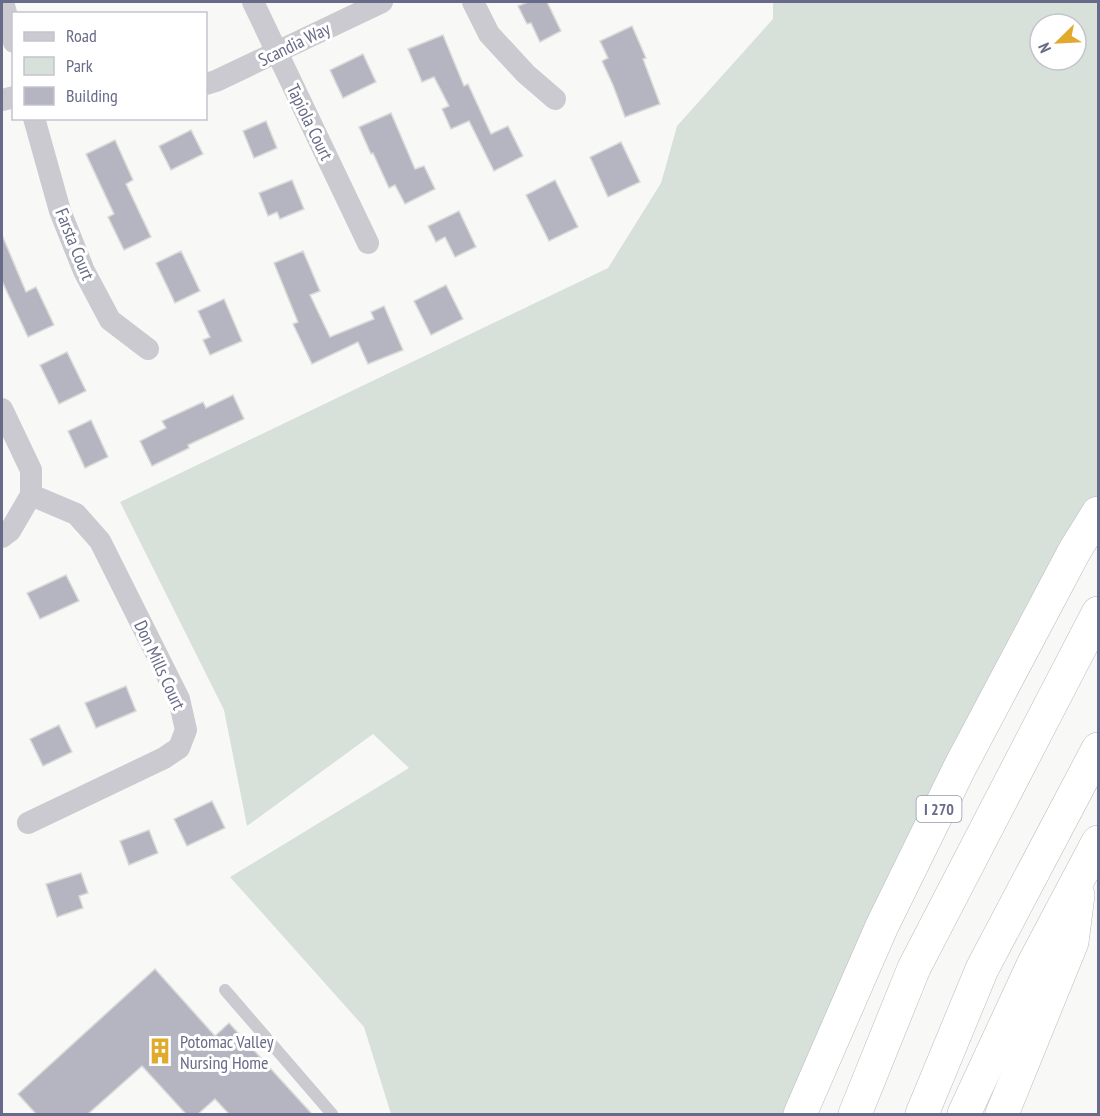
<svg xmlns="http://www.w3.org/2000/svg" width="1100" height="1116" font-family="'PT Sans Narrow',sans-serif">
<rect width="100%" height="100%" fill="#f8f9f6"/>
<!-- green -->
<path fill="#d7e0d9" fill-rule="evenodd" d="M 773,2 L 1098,2 L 1098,513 L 800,1114 L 391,1114 L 364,1027 L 230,877 L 409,768 L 373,734 L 247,826 L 224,710 L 120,502 L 608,268 L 661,183 L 677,126 L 773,19 ZM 1040,24 L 1076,24 L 1076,60 L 1040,60 Z"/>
<!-- building -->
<g fill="#b4b5c0" stroke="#dadbd9" stroke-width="1.5">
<path d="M 528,2 L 547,2 L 561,31 L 540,42 L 531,23 L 527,24 L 518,6 Z"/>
<path d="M 632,26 L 646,58 L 643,59 L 660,104 L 625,117 L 613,85 L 602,61 L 608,58 L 600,41 Z"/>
<path d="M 443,35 L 464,86 L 468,84 L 491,134 L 508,126 L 523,156 L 494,171 L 469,121 L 451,129 L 442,109 L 449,106 L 434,77 L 422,82 L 408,49 Z"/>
<path d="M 363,54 L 376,82 L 343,98 L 330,70 Z"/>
<path d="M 391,113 L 415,169 L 424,166 L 435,189 L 405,204 L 395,185 L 389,188 L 373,153 L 371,154 L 359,127 Z"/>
<path d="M 266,121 L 277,148 L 254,158 L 243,131 Z"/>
<path d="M 191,130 L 203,154 L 171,170 L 159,146 Z"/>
<path d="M 115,140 L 133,180 L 126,184 L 151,237 L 124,250 L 108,217 L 114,214 L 86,154 Z"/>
<path d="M 621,142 L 640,182 L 608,197 L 590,157 Z"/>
<path d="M 292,180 L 304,209 L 280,219 L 277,212 L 268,216 L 259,193 Z"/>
<path d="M 555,180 L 578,227 L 549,241 L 526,195 Z"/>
<path d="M 459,211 L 476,247 L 455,257 L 445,237 L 436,242 L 428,226 Z"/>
<path d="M 2,235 L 26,292 L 36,287 L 54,325 L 28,337 L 2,281 Z"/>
<path d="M 181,251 L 200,291 L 175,303 L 156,263 Z"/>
<path d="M 303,251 L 320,291 L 310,295 L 330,337 L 374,319 L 371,312 L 384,306 L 403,350 L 368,364 L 358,342 L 312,364 L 293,324 L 298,322 L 274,263 Z"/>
<path d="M 446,285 L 463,319 L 431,335 L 414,301 Z"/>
<path d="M 224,299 L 242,341 L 210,355 L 203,340 L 210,337 L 198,311 Z"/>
<path d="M 67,352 L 86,391 L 59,404 L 40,365 Z"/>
<path d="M 233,395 L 244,419 L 188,445 L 189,448 L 152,466 L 140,441 L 166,428 L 162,421 L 203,402 L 206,408 Z"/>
<path d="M 91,420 L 108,457 L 85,468 L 68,431 Z"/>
<path d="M 66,575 L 79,601 L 40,619 L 27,593 Z"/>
<path d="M 126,686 L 136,711 L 96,728 L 85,703 Z"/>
<path d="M 59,725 L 72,752 L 43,766 L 30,739 Z"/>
<path d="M 212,801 L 225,828 L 187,846 L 174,819 Z"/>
<path d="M 149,830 L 158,853 L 129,865 L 120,841 Z"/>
<path d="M 81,873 L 88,893 L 79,896 L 83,908 L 57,917 L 46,884 Z"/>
<path d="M 155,969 L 215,1036 L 229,1023 L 312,1114 L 229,1114 L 215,1099 L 198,1114 L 186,1114 L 142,1066 L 88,1114 L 36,1114 L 18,1094 Z"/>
</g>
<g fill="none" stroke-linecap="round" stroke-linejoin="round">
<!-- motorway casing -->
<g stroke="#babac0" stroke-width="34">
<g id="motorway">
<path d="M 800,1114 L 882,926 L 960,767 L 1075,550 L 1098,513"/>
<path d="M 855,1114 L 914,968 L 1098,613"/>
<path d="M 922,1114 L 982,969 L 1098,749"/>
<path d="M 964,1114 L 1034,963 L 1098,842"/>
<path d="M 1002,1114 L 1072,942 L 1078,895"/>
</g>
</g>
<!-- service -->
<path stroke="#cacad0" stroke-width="12" d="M 225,990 L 332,1114"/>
<!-- minor -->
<g stroke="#cacad0" stroke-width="22">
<path d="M 3,2 L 14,42"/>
<path d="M 253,2 L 368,243"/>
<path d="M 473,2 L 489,34 L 526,74 L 555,99"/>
<path d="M 206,84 L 216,81 L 382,2"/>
<path d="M 2,100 L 14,97"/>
<path d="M 34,118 L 60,211 L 84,271 L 110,320 L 148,349"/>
<path d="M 2,409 L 31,470 L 31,495 L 10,531 L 2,537"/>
<path d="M 28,823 L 164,758 L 179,748 L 186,730 L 179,699 L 100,541 L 76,514 L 31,495"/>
</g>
<!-- motorway -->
<use href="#motorway" stroke="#fff" stroke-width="33"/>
</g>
<!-- icons -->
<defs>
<g id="building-bare" transform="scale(2.07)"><path d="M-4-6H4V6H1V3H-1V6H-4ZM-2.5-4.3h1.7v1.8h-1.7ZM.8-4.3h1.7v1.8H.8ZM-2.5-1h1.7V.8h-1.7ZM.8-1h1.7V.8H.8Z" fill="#e2aa2d" stroke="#fff" stroke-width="2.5" paint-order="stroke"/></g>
</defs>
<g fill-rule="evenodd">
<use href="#building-bare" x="160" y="1051"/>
</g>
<g text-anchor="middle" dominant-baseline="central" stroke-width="6" stroke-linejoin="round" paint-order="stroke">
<!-- shield labels -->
<rect fill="#fff" stroke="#9597ab" stroke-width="1.5" x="916.5" y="796" width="45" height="26" rx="4.5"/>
<g font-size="16" font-weight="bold" fill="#686b87">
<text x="939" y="809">I 270</text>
</g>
<!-- street labels -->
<g font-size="18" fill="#686b87" stroke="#fff">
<text transform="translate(294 44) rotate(-26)">Scandia Way</text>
<text transform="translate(310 122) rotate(64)">Tapiola Court</text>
<text transform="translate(75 244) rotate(68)">Farsta Court</text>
<text transform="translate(160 665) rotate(65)">Don Mills Court</text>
</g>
<!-- poi labels -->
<g font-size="18" fill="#686b87" stroke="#fff" text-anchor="start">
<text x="180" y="1041">Potomac Valley<tspan x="180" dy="21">Nursing Home</tspan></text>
</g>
</g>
<!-- border -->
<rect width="1100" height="1116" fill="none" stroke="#686b87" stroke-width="6"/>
<!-- legend -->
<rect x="12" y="12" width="195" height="108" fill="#ffffff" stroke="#c3c4cf" stroke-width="1.5"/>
<rect x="24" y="32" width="30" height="9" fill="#cacad0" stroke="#c3c4cf" stroke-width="1.5"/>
<text x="66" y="42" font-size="18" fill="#686b87">Road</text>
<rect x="24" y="57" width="30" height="18" fill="#d7e0d9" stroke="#c3c4cf" stroke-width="1.5"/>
<text x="66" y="72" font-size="18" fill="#686b87">Park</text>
<rect x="24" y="87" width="30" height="18" fill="#b4b5c0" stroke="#c3c4cf" stroke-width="1.5"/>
<text x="66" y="102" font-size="18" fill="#686b87">Building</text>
<!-- north arrow -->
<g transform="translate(1058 42) rotate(246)"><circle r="28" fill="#ffffff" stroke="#c3c4cf" stroke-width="1.5"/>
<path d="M0-4.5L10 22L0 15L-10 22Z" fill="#e2aa2d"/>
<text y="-9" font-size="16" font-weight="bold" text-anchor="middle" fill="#686b87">N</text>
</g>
</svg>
